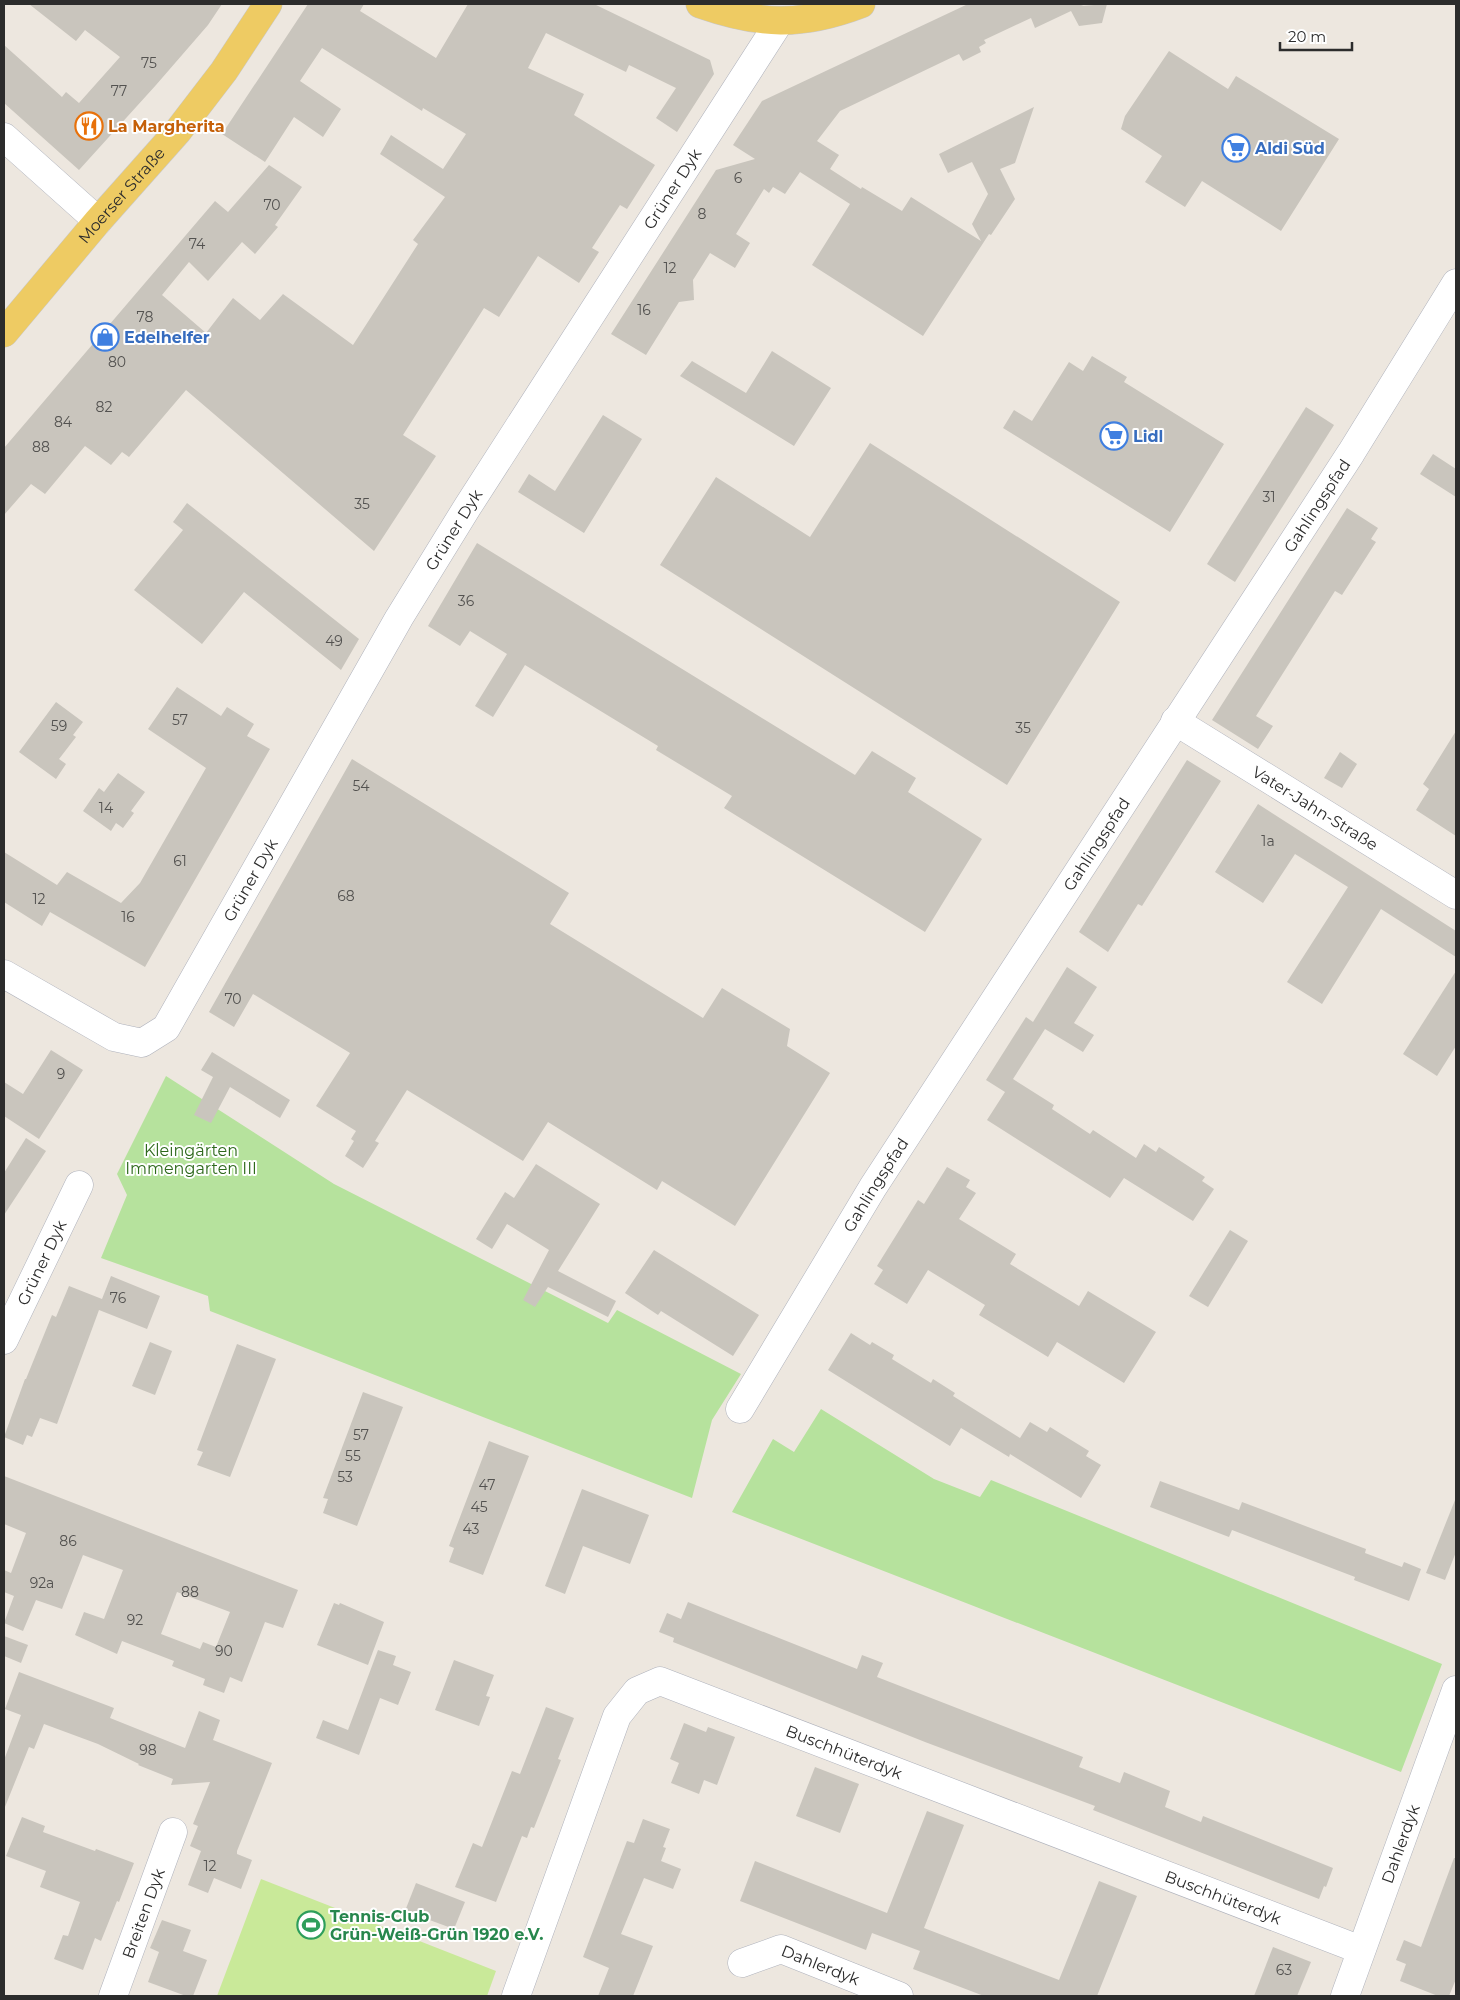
<svg xmlns="http://www.w3.org/2000/svg" width="1460" height="2000" font-family="Montserrat,sans-serif">
<rect width="100%" height="100%" fill="#ede7df"/>
<!-- green -->
<g fill="#b6e29d">
<path d="M 166,1076 L 334,1184 L 608,1323 L 617,1310 L 741,1374 L 712,1420 L 692,1498 L 210,1311 L 208,1296 L 101,1258 L 127,1195 L 117,1174 Z"/>
<path d="M 821,1409 L 934,1479 L 980,1497 L 991,1480 L 1442,1664 L 1401,1772 L 732,1512 L 773,1439 L 794,1452 Z"/>
</g>
<!-- pitch -->
<path fill="#c9e999" d="M 261,1879 L 496,1971 L 487,1996 L 217,1996 Z"/>
<!-- building -->
<g fill="#c9c5bd" fill-rule="evenodd">
<path d="M 29,4 L 222,4 L 208,25 L 156,85 L 79,170 L 4,103 L 4,45 L 62,97 L 66,92 L 79,103 L 120,57 L 85,30 L 76,41 Z"/>
<path d="M 308,4 L 364,4 L 360,11 L 436,58 L 468,4 L 594,4 L 710,60 L 714,74 L 677,132 L 656,118 L 676,88 L 629,65 L 626,72 L 546,33 L 528,68 L 584,94 L 574,115 L 655,165 L 627,209 L 620,205 L 592,248 L 599,252 L 579,283 L 538,256 L 499,317 L 484,308 L 403,435 L 436,456 L 374,551 L 186,390 L 129,457 L 122,452 L 111,465 L 85,446 L 45,494 L 31,484 L 4,515 L 4,448 L 215,201 L 228,212 L 269,165 L 302,187 L 275,225 L 278,227 L 255,254 L 242,242 L 208,281 L 189,262 L 162,295 L 206,333 L 233,298 L 260,320 L 283,294 L 353,345 L 418,244 L 413,240 L 445,197 L 380,154 L 391,135 L 443,169 L 466,134 L 423,108 L 422,111 L 322,48 L 300,81 L 341,109 L 323,137 L 294,117 L 265,162 L 222,134 Z"/>
<path d="M 968,4 L 1086,4 L 1081,6 L 1107,4 L 1102,23 L 1079,26 L 1071,11 L 1035,28 L 1031,18 L 984,40 L 986,43 L 979,47 L 981,52 L 963,61 L 959,54 L 840,111 L 817,141 L 839,155 L 830,169 L 861,189 L 862,187 L 902,211 L 911,197 L 981,241 L 972,224 L 988,194 L 972,162 L 948,173 L 939,154 L 1034,107 L 1015,163 L 1000,169 L 1015,199 L 991,235 L 989,234 L 923,336 L 812,265 L 850,204 L 800,172 L 785,194 L 773,187 L 769,193 L 764,189 L 736,234 L 750,243 L 735,268 L 710,253 L 693,280 L 694,300 L 679,302 L 646,355 L 611,334 L 716,170 L 755,159 L 733,145 L 762,101 Z"/>
<path d="M 1169,51 L 1228,89 L 1236,76 L 1339,139 L 1281,231 L 1202,181 L 1185,207 L 1145,182 L 1162,156 L 1121,129 L 1125,116 Z"/>
<path d="M 772,351 L 831,388 L 794,446 L 680,376 L 692,361 L 746,393 Z"/>
<path d="M 1092,356 L 1127,377 L 1124,382 L 1224,444 L 1170,532 L 1003,428 L 1014,410 L 1032,421 L 1069,362 L 1083,371 Z"/>
<path d="M 1306,407 L 1334,425 L 1235,582 L 1207,564 Z"/>
<path d="M 603,415 L 642,439 L 584,533 L 518,492 L 529,474 L 555,491 Z"/>
<path d="M 870,443 L 1120,602 L 1007,785 L 660,565 L 716,477 L 810,537 Z"/>
<path d="M 1433,454 L 1456,469 L 1456,497 L 1420,474 Z"/>
<path d="M 187,503 L 359,639 L 341,670 L 244,592 L 202,644 L 134,590 L 183,530 L 173,522 Z"/>
<path d="M 1347,508 L 1378,528 L 1371,539 L 1376,542 L 1342,595 L 1335,591 L 1256,716 L 1273,726 L 1258,749 L 1212,720 Z"/>
<path d="M 477,543 L 855,775 L 872,751 L 916,778 L 908,792 L 982,839 L 925,932 L 724,808 L 732,796 L 656,750 L 658,746 L 525,665 L 493,717 L 475,706 L 507,654 L 470,631 L 460,646 L 428,626 Z"/>
<path d="M 177,687 L 221,716 L 227,707 L 254,724 L 247,736 L 270,749 L 145,967 L 50,912 L 42,926 L 4,902 L 4,852 L 57,885 L 67,872 L 121,903 L 140,883 L 206,768 L 148,729 Z"/>
<path d="M 56,702 L 83,722 L 73,735 L 76,737 L 59,759 L 66,764 L 56,779 L 19,752 Z"/>
<path d="M 1456,731 L 1456,836 L 1416,810 L 1429,789 L 1423,784 Z"/>
<path d="M 1340,752 L 1357,764 L 1342,788 L 1324,778 Z"/>
<path d="M 352,759 L 569,893 L 550,924 L 703,1018 L 722,988 L 790,1029 L 787,1046 L 830,1073 L 735,1226 L 662,1181 L 657,1190 L 548,1122 L 523,1161 L 407,1090 L 375,1141 L 379,1143 L 363,1168 L 345,1156 L 354,1141 L 351,1139 L 356,1131 L 316,1106 L 350,1053 L 253,994 L 234,1027 L 209,1012 Z"/>
<path d="M 1187,760 L 1221,781 L 1142,906 L 1138,904 L 1108,952 L 1079,932 Z"/>
<path d="M 118,773 L 145,792 L 131,811 L 134,813 L 123,828 L 116,823 L 111,831 L 83,811 L 99,788 L 104,792 Z"/>
<path d="M 1258,804 L 1456,931 L 1456,957 L 1381,909 L 1322,1004 L 1287,982 L 1348,887 L 1295,854 L 1263,903 L 1215,872 Z"/>
<path d="M 1067,967 L 1097,987 L 1074,1023 L 1094,1035 L 1083,1052 L 1045,1029 L 1013,1079 L 1054,1105 L 1052,1109 L 1090,1134 L 1093,1130 L 1136,1158 L 1144,1144 L 1156,1152 L 1159,1147 L 1205,1177 L 1202,1181 L 1214,1189 L 1193,1221 L 1124,1178 L 1110,1198 L 987,1120 L 1005,1092 L 986,1080 L 1026,1017 L 1033,1022 Z"/>
<path d="M 1456,971 L 1456,1046 L 1437,1076 L 1403,1054 Z"/>
<path d="M 51,1050 L 83,1070 L 39,1139 L 4,1116 L 4,1082 L 23,1094 Z"/>
<path d="M 212,1052 L 290,1100 L 280,1118 L 230,1087 L 211,1123 L 194,1115 L 213,1077 L 201,1070 Z"/>
<path d="M 26,1138 L 46,1151 L 4,1215 L 4,1173 Z"/>
<path d="M 536,1164 L 600,1204 L 558,1271 L 616,1301 L 608,1317 L 548,1287 L 535,1307 L 523,1300 L 549,1250 L 507,1224 L 492,1249 L 476,1239 L 505,1192 L 514,1198 Z"/>
<path d="M 947,1167 L 970,1180 L 966,1187 L 976,1193 L 959,1219 L 1016,1254 L 1010,1264 L 1079,1306 L 1088,1291 L 1156,1332 L 1124,1383 L 1057,1342 L 1048,1357 L 979,1315 L 985,1305 L 928,1270 L 907,1304 L 874,1284 L 883,1270 L 877,1266 L 918,1200 L 924,1204 Z"/>
<path d="M 1230,1230 L 1248,1241 L 1208,1307 L 1189,1296 Z"/>
<path d="M 654,1250 L 759,1315 L 733,1356 L 661,1311 L 658,1315 L 625,1293 Z"/>
<path d="M 111,1276 L 160,1296 L 147,1329 L 99,1310 L 57,1424 L 40,1418 L 32,1437 L 27,1435 L 23,1445 L 4,1437 L 25,1379 L 26,1379 L 52,1315 L 56,1317 L 69,1286 L 102,1299 Z"/>
<path d="M 851,1333 L 870,1345 L 872,1342 L 894,1355 L 892,1359 L 931,1383 L 933,1379 L 955,1393 L 953,1396 L 1020,1438 L 1030,1422 L 1047,1432 L 1050,1427 L 1089,1451 L 1086,1456 L 1101,1465 L 1081,1498 L 1010,1454 L 1009,1457 L 961,1428 L 950,1446 L 828,1370 Z"/>
<path d="M 150,1342 L 172,1351 L 155,1395 L 132,1386 Z"/>
<path d="M 237,1344 L 276,1359 L 230,1477 L 197,1465 L 203,1452 L 197,1450 Z"/>
<path d="M 363,1392 L 403,1407 L 357,1526 L 323,1513 L 328,1499 L 323,1498 Z"/>
<path d="M 489,1441 L 529,1456 L 483,1575 L 449,1562 L 454,1548 L 449,1546 Z"/>
<path d="M 4,1476 L 298,1590 L 283,1628 L 265,1622 L 242,1682 L 230,1677 L 224,1693 L 203,1685 L 205,1679 L 172,1666 L 174,1661 L 122,1641 L 117,1654 L 75,1635 L 84,1612 L 104,1619 L 123,1570 L 83,1555 L 62,1609 L 36,1600 L 23,1631 L 4,1623 L 14,1596 L 4,1592 L 4,1570 L 11,1573 L 26,1533 L 4,1524 ZM 177,1592 L 230,1612 L 216,1647 L 203,1642 L 200,1649 L 161,1634 Z"/>
<path d="M 1160,1481 L 1239,1510 L 1242,1502 L 1366,1549 L 1365,1553 L 1402,1567 L 1404,1562 L 1421,1569 L 1409,1601 L 1354,1580 L 1355,1577 L 1232,1530 L 1229,1537 L 1150,1507 Z"/>
<path d="M 582,1489 L 649,1515 L 630,1564 L 583,1546 L 565,1594 L 545,1586 Z"/>
<path d="M 1455,1500 L 1456,1552 L 1445,1580 L 1426,1573 Z"/>
<path d="M 688,1602 L 857,1669 L 862,1655 L 883,1663 L 877,1677 L 1083,1757 L 1079,1767 L 1120,1783 L 1124,1772 L 1170,1791 L 1165,1807 L 1201,1822 L 1203,1816 L 1333,1868 L 1326,1887 L 1324,1886 L 1319,1899 L 1093,1810 L 1095,1806 L 925,1742 L 673,1642 L 674,1638 L 659,1632 L 667,1613 L 681,1619 Z"/>
<path d="M 334,1603 L 339,1605 L 340,1603 L 384,1622 L 368,1665 L 317,1645 Z"/>
<path d="M 4,1636 L 28,1645 L 21,1663 L 4,1656 Z"/>
<path d="M 378,1650 L 396,1656 L 393,1665 L 411,1672 L 398,1705 L 380,1698 L 359,1755 L 316,1738 L 323,1720 L 348,1730 Z"/>
<path d="M 454,1660 L 494,1675 L 486,1696 L 490,1697 L 479,1726 L 435,1710 Z"/>
<path d="M 19,1672 L 114,1708 L 110,1718 L 185,1748 L 199,1711 L 220,1720 L 213,1740 L 272,1763 L 237,1851 L 237,1854 L 252,1860 L 241,1889 L 214,1878 L 208,1893 L 188,1885 L 201,1851 L 190,1846 L 198,1826 L 193,1824 L 210,1782 L 171,1785 L 173,1779 L 138,1765 L 139,1764 L 98,1744 L 44,1724 L 34,1749 L 29,1747 L 5,1807 L 4,1807 L 4,1760 L 21,1715 L 5,1709 Z"/>
<path d="M 546,1707 L 574,1718 L 558,1759 L 561,1760 L 534,1828 L 531,1827 L 527,1838 L 522,1836 L 496,1902 L 455,1887 L 473,1843 L 482,1847 L 512,1771 L 520,1774 Z"/>
<path d="M 684,1723 L 706,1732 L 708,1727 L 735,1737 L 717,1785 L 704,1780 L 699,1794 L 671,1783 L 679,1763 L 670,1759 Z"/>
<path d="M 815,1767 L 859,1784 L 840,1833 L 796,1816 Z"/>
<path d="M 927,1811 L 964,1825 L 924,1928 L 1059,1980 L 1099,1881 L 1137,1896 L 1097,1996 L 984,1996 L 913,1969 L 920,1951 L 872,1933 L 866,1950 L 740,1901 L 755,1861 L 887,1913 Z"/>
<path d="M 22,1817 L 45,1826 L 43,1832 L 95,1851 L 96,1849 L 134,1863 L 119,1902 L 117,1901 L 101,1941 L 95,1938 L 83,1970 L 54,1959 L 63,1935 L 68,1936 L 80,1902 L 40,1887 L 46,1871 L 6,1856 Z"/>
<path d="M 643,1819 L 670,1829 L 663,1847 L 666,1848 L 661,1861 L 681,1869 L 673,1889 L 644,1878 L 621,1934 L 653,1946 L 633,1996 L 598,1996 L 609,1968 L 583,1957 L 627,1841 L 634,1843 Z"/>
<path d="M 1454,1858 L 1456,1858 L 1456,1979 L 1449,1996 L 1438,1996 L 1400,1981 L 1406,1964 L 1396,1960 L 1404,1940 L 1421,1947 Z"/>
<path d="M 416,1883 L 465,1902 L 454,1929 L 405,1911 Z"/>
<path d="M 162,1920 L 191,1930 L 183,1951 L 207,1960 L 193,1996 L 186,1996 L 148,1982 L 159,1952 L 150,1948 Z"/>
<path d="M 1273,1947 L 1311,1962 L 1297,1996 L 1254,1996 Z"/>
</g>
<g fill="none" stroke-linecap="round" stroke-linejoin="round">
<!-- minor casing -->
<g stroke="#afb2bc" stroke-width="29">
<g id="minor">
<path d="M 4,137 L 98,221"/>
<path id="s1" d="M 1175,721 L 1456,895"/>
<path id="s2" d="M 4,974 L 114,1037 L 142,1043 L 166,1028 L 399,618 L 468,506 L 780,21"/>
<path id="s3" d="M 4,1340 L 79,1185"/>
<path id="s4" d="M 740,1409 L 873,1187 L 1351,453 L 1456,283"/>
<path id="s5" d="M 742,1963 L 781,1949 L 899,1996"/>
<path id="s6" d="M 113,1996 L 173,1832"/>
<path id="s7" d="M 516,1996 L 617,1716 L 637,1691 L 660,1681 L 1361,1950"/>
<path id="s8" d="M 1345,1996 L 1456,1690"/>
</g>
</g>
<!-- major casing -->
<g stroke="#c8c8c8" stroke-width="29">
<g id="major">
<path d="M 700,4 C 760,25 801,27 861,4"/>
<path id="s9" d="M 4,333 L 98,221 L 178,131 L 224,71 L 268,4"/>
</g>
</g>
<!-- minor -->
<use href="#minor" stroke="#fff" stroke-width="28"/>
<!-- major -->
<use href="#major" stroke="#eecb63" stroke-width="28"/>
</g>
<!-- icons -->
<defs>
<g id="restaurant-ring" transform="scale(1.4375)"><circle r="9.5" fill="#fff" stroke="#e8710a" stroke-width="1.5"/><path d="M-5-6h1v4h1v-4h1v4h1v-4h1v5L-1.5 .5V6h-2V.5L-5-1ZM5-6V6H3V1.5H1.5Q1.5-4 5-6Z" fill="#e8710a"/></g>
<g id="supermarket-ring" transform="scale(1.4375)"><circle r="9.5" fill="#fff" stroke="#3f7fe0" stroke-width="1.5"/><path d="M-6-5.5h2.5l.6 2H6L4.5 2H-2.5L-4.4-4H-6ZM-1.5 3.2a1.3 1.3 0 1 0 .1 0ZM3 3.2a1.3 1.3 0 1 0 .1 0Z" fill="#3f7fe0"/></g>
<g id="shop-ring" transform="scale(1.4375)"><circle r="9.5" fill="#fff" stroke="#3f7fe0" stroke-width="1.5"/><path d="M-5-2.5h2.3a2.7 3.5 0 0 1 5.4 0H5L5.5 6h-11ZM-1.5-2.5h3a1.5 2.3 0 0 0-3 0Z" fill="#3f7fe0"/></g>
<g id="stadium-ring" transform="scale(1.4375)"><circle r="9.5" fill="#fff" stroke="#2e9e5b" stroke-width="1.5"/><path d="M0-5a6.5 5 0 1 0 0 10a6.5 5 0 1 0 0-10ZM-3.5-1.8h7v3.6h-7Z" fill="#2e9e5b"/></g>
</defs>
<g fill-rule="evenodd">
<use href="#restaurant-ring" x="89" y="126"/>
<use href="#supermarket-ring" x="1236" y="148"/>
<use href="#shop-ring" x="105" y="337"/>
<use href="#supermarket-ring" x="1114" y="436"/>
<use href="#stadium-ring" x="311" y="1925"/>
</g>
<g text-anchor="middle" dominant-baseline="central" stroke-width="4" stroke-linejoin="round" paint-order="stroke">
<!-- number labels -->
<g font-size="14" fill="#535250">
<text x="149" y="63">75</text>
<text x="119" y="91">77</text>
<text x="738" y="178">6</text>
<text x="272" y="205">70</text>
<text x="702" y="214">8</text>
<text x="197" y="244">74</text>
<text x="670" y="268">12</text>
<text x="644" y="310">16</text>
<text x="145" y="317">78</text>
<text x="117" y="362">80</text>
<text x="104" y="407">82</text>
<text x="63" y="422">84</text>
<text x="41" y="447">88</text>
<text x="1269" y="497">31</text>
<text x="362" y="504">35</text>
<text x="466" y="601">36</text>
<text x="334" y="641">49</text>
<text x="180" y="720">57</text>
<text x="59" y="726">59</text>
<text x="1023" y="728">35</text>
<text x="361" y="786">54</text>
<text x="106" y="808">14</text>
<text x="1268" y="841">1a</text>
<text x="180" y="861">61</text>
<text x="346" y="896">68</text>
<text x="39" y="899">12</text>
<text x="128" y="917">16</text>
<text x="233" y="999">70</text>
<text x="61" y="1074">9</text>
<text x="118" y="1298">76</text>
<text x="361" y="1435">57</text>
<text x="353" y="1456">55</text>
<text x="345" y="1477">53</text>
<text x="487" y="1485">47</text>
<text x="479" y="1507">45</text>
<text x="471" y="1529">43</text>
<text x="68" y="1541">86</text>
<text x="42" y="1583">92a</text>
<text x="190" y="1592">88</text>
<text x="135" y="1620">92</text>
<text x="224" y="1651">90</text>
<text x="148" y="1750">98</text>
<text x="210" y="1866">12</text>
<text x="1284" y="1970">63</text>
</g>
<!-- food labels -->
<g font-size="16" font-weight="bold" fill="#c56008" stroke="#fff" text-anchor="start">
<text x="108" y="126">La Margherita</text>
</g>
<!-- shop labels -->
<g font-size="16" font-weight="bold" fill="#366cbe" stroke="#fff" text-anchor="start">
<text x="1255" y="148">Aldi Süd</text>
<text x="124" y="337">Edelhelfer</text>
<text x="1133" y="436">Lidl</text>
</g>
<!-- street labels -->
<g font-size="16" fill="#2c2c2c" stroke="#fff">
<text stroke="none"><textPath href="#s2" startOffset="1164">Grüner Dyk</textPath></text>
<text stroke="none"><textPath href="#s9" startOffset="181">Moerser Straße</textPath></text>
<text stroke="none"><textPath href="#s4" startOffset="1072">Gahlingspfad</textPath></text>
<text stroke="none"><textPath href="#s2" startOffset="759">Grüner Dyk</textPath></text>
<text stroke="none"><textPath href="#s1" startOffset="165">Vater-Jahn-Straße</textPath></text>
<text stroke="none"><textPath href="#s4" startOffset="668">Gahlingspfad</textPath></text>
<text stroke="none"><textPath href="#s2" startOffset="354">Grüner Dyk</textPath></text>
<text stroke="none"><textPath href="#s4" startOffset="262">Gahlingspfad</textPath></text>
<text stroke="none"><textPath href="#s3" startOffset="86">Grüner Dyk</textPath></text>
<text stroke="none"><textPath href="#s7" startOffset="552">Buschhüterdyk</textPath></text>
<text stroke="none"><textPath href="#s8" startOffset="162">Dahlerdyk</textPath></text>
<text stroke="none"><textPath href="#s7" startOffset="958">Buschhüterdyk</textPath></text>
<text stroke="none"><textPath href="#s6" startOffset="88">Breiten Dyk</textPath></text>
<text stroke="none"><textPath href="#s5" startOffset="84">Dahlerdyk</textPath></text>
</g>
<!-- park labels -->
<g font-size="16" fill="#2e691c" stroke="#fff">
<text x="191" y="1150">Kleingärten<tspan x="191" dy="18">Immengarten III</tspan></text>
</g>
<!-- leisure labels -->
<g font-size="16" font-weight="bold" fill="#27864d" stroke="#fff" text-anchor="start">
<text x="330" y="1916">Tennis-Club<tspan x="330" dy="18">Grün-Weiß-Grün 1920 e.V.</tspan></text>
</g>
</g>
<!-- border -->
<rect width="1460" height="2000" fill="none" stroke="#2c2c2c" stroke-width="10"/>
<!-- scale -->
<path d="M1280 42v8h72v-8" fill="none" stroke="#2c2c2c" stroke-width="2.5"/>
<text x="1288" y="42" font-size="15" fill="#2c2c2c" stroke="#ffffff" stroke-width="4" paint-order="stroke">20 m</text>
</svg>
